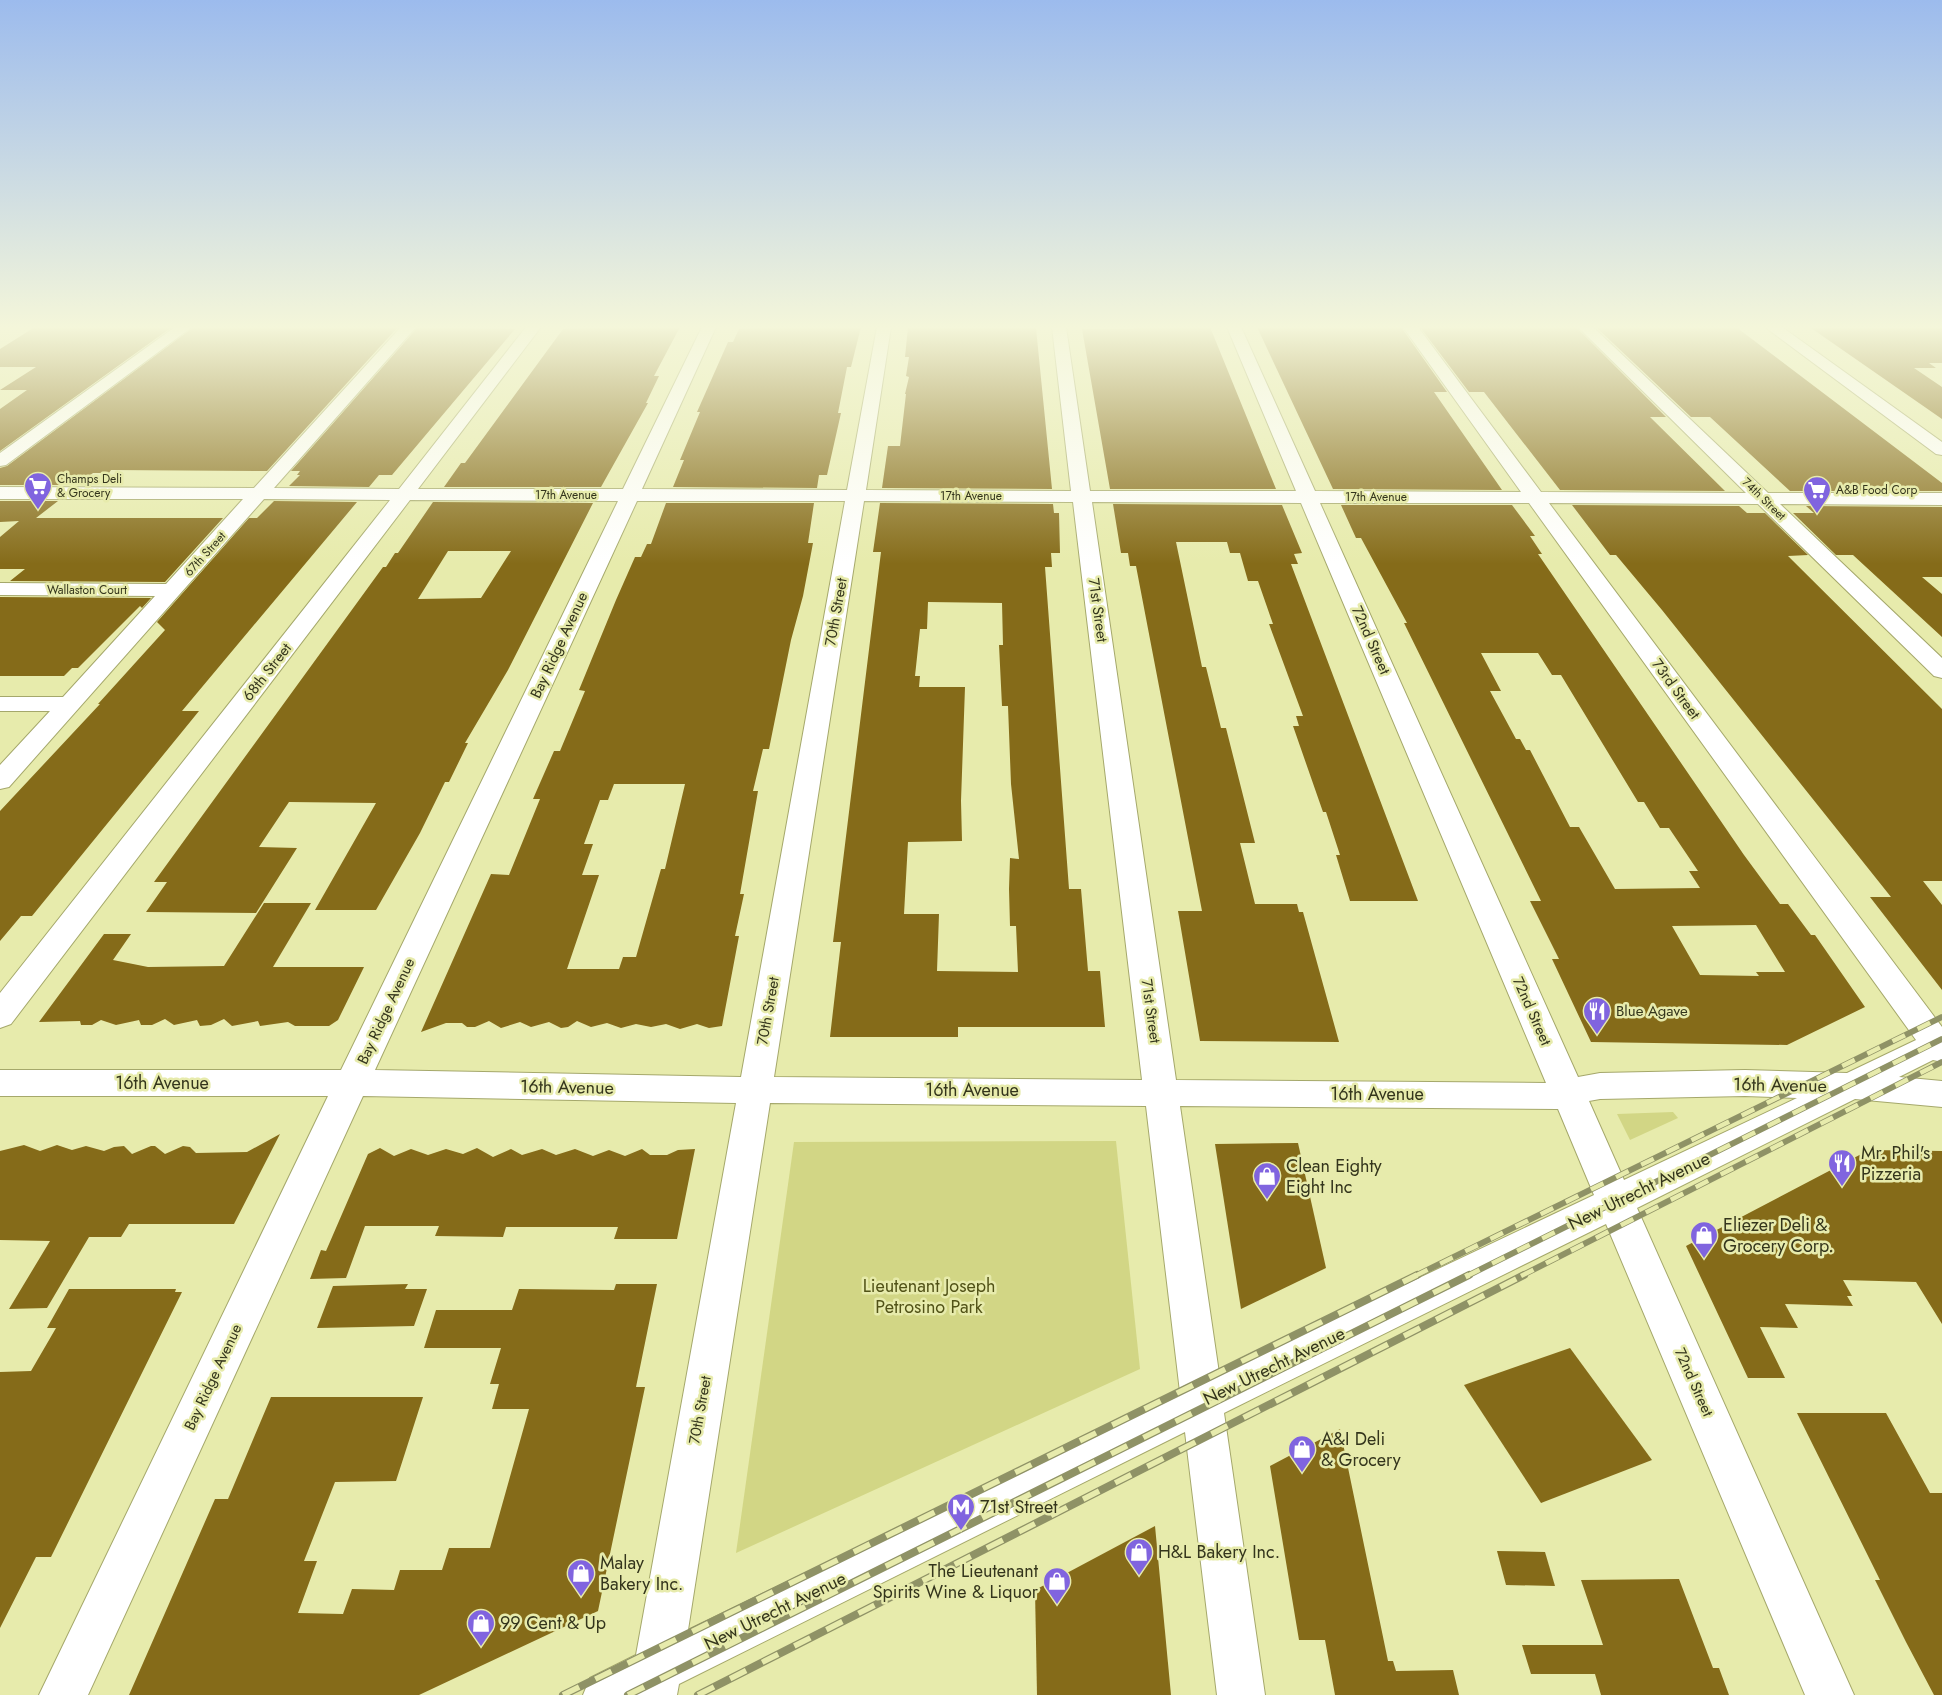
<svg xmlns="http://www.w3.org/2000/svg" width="1942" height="1695" font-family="Jost,sans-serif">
<rect width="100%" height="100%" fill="#e7ebac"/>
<!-- green -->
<g fill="#d2d685">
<path d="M 1673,1112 L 1678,1118 L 1630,1140 L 1617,1114 Z"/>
<path d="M 1116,1141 L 1140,1369 L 736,1553 L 794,1142 Z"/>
</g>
<!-- building -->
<g fill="#856b19" fill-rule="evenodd">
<path d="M 35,327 L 172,327 L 0,451 L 0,409 L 27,390 L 0,390 L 36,367 L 0,367 L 0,349 Z"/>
<path d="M 194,327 L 398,327 L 267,471 L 111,470 L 109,473 L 93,473 L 77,485 L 0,485 L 0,468 L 7,466 Z"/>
<path d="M 418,327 L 515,329 L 392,475 L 379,475 L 369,487 L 289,486 L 300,475 L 297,475 L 300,471 L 291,471 Z"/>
<path d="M 610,327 L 680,327 L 654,376 L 659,376 L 646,403 L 648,403 L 601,487 L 444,487 L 461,463 L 465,463 L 563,329 Z"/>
<path d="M 771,327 L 861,327 L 851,367 L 847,367 L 838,413 L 841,413 L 827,475 L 819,475 L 817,488 L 673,487 L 684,460 L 680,460 L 700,412 L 697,412 L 728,342 L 733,342 L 739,329 Z"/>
<path d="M 908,327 L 1036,328 L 1052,489 L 882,488 L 888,446 L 900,446 L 906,394 L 905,394 L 909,377 L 906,376 L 909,357 L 905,357 Z"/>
<path d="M 1133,327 L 1210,327 L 1276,489 L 1110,489 L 1082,329 L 1134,329 Z"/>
<path d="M 1257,327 L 1401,327 L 1447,392 L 1434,392 L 1502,490 L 1333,489 Z"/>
<path d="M 1420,327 L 1576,327 L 1666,417 L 1650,417 L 1725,491 L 1560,490 L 1484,392 L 1469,392 Z"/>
<path d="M 1596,327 L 1736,327 L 1942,483 L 1942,491 L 1790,491 L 1710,417 L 1691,417 Z"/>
<path d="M 1811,328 L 1942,328 L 1942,363 L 1929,363 L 1936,368 L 1914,368 L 1942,387 L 1942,419 Z"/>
<path d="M 0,501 L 58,501 L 36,518 L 223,518 L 165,582 L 10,581 L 25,569 L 0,569 L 0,537 L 19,521 L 0,522 Z"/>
<path d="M 274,501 L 357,502 L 182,711 L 199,711 L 177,738 L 32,916 L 21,916 L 0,941 L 0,811 L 100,704 L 98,704 L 165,630 L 157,622 L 249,518 L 257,518 Z"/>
<path d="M 433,502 L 593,503 L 508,670 L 465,743 L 468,743 L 449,782 L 445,782 L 420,833 L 376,910 L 315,910 L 376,803 L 289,802 L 259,847 L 297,848 L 256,913 L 146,912 L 167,882 L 154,882 L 383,567 L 386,567 L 395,553 L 398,553 ZM 448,551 L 511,551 L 481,598 L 418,599 Z"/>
<path d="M 666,503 L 814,503 L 808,543 L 813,543 L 803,596 L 791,640 L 769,749 L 763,749 L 753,791 L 758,791 L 740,894 L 744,894 L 735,936 L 739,936 L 722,1026 L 709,1028 L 697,1024 L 680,1029 L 666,1024 L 651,1027 L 636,1024 L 621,1028 L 607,1023 L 591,1027 L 577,1021 L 568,1027 L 561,1028 L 549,1022 L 531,1027 L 520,1022 L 501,1028 L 489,1021 L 475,1027 L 467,1027 L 462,1023 L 446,1023 L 421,1032 L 491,874 L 509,875 L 540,799 L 533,799 L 554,751 L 560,751 L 585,691 L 579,690 L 616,600 L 635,557 L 641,557 L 647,544 L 651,544 ZM 614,784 L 685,784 L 665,869 L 661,869 L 636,957 L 623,957 L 619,969 L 567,969 L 599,875 L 582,875 L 593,844 L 584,844 L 600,800 L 608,800 Z"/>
<path d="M 880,503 L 1053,504 L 1054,513 L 1059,513 L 1060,553 L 1051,553 L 1052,567 L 1045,567 L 1069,889 L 1081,889 L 1088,971 L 1100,971 L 1105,1027 L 958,1027 L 958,1037 L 830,1037 L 841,942 L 833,942 L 881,552 L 873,552 ZM 928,602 L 1002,603 L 1003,645 L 999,645 L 1002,706 L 1008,706 L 1011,784 L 1019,859 L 1010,858 L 1009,889 L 1010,926 L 1016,926 L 1018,972 L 937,971 L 939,914 L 904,914 L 908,842 L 962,841 L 961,801 L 965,687 L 919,687 L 920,676 L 915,676 L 920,629 L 927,629 Z"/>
<path d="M 1113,504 L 1282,505 L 1302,553 L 1294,554 L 1298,564 L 1291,564 L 1418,901 L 1350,901 L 1336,855 L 1340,855 L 1326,812 L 1323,812 L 1293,726 L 1299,726 L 1296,716 L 1303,716 L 1269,624 L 1273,624 L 1258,581 L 1248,581 L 1240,553 L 1230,553 L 1227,542 L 1176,542 L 1202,667 L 1206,667 L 1221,728 L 1226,728 L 1255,843 L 1240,843 L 1255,904 L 1297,904 L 1299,912 L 1303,912 L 1339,1042 L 1200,1041 L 1178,911 L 1202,911 L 1136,566 L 1130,566 L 1128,553 L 1121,553 Z"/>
<path d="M 1341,505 L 1512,505 L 1535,536 L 1530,536 L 1542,554 L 1538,554 L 1744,855 L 1780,904 L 1788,904 L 1811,935 L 1815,935 L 1865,1007 L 1787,1045 L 1591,1042 L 1552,959 L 1559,959 L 1530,901 L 1541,901 L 1404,623 L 1407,623 L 1361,538 L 1356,538 ZM 1481,653 L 1538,653 L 1552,675 L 1561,675 L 1638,802 L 1644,802 L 1660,828 L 1669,828 L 1698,871 L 1689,871 L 1700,888 L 1615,889 L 1579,827 L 1570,827 L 1530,750 L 1526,750 L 1520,739 L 1516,739 L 1490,691 L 1501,691 ZM 1756,925 L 1785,972 L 1756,972 L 1759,976 L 1700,975 L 1672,926 Z"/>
<path d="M 1572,505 L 1739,506 L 1747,513 L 1765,513 L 1808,555 L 1788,556 L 1942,709 L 1942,881 L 1923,881 L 1942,905 L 1942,990 L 1870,897 L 1891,897 L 1662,610 L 1616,555 L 1610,555 Z"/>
<path d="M 1806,506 L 1942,507 L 1942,577 L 1922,577 L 1942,594 L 1942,637 L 1853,555 L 1836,555 L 1793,513 L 1814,513 Z"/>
<path d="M 0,597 L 151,598 L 142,608 L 140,606 L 78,668 L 72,668 L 64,676 L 0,676 Z"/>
<path d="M 264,903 L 311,903 L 273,967 L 364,967 L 338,1020 L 329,1026 L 295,1026 L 288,1022 L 260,1026 L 258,1021 L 232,1026 L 224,1019 L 211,1025 L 200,1026 L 197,1020 L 174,1025 L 165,1019 L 152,1025 L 141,1025 L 139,1020 L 116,1025 L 101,1020 L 92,1025 L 81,1025 L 80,1021 L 39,1022 L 104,934 L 131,934 L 113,960 L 148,967 L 224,966 Z"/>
<path d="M 280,1134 L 234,1224 L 129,1224 L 121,1237 L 89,1237 L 47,1308 L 9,1309 L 50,1241 L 0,1240 L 0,1151 L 24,1145 L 40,1151 L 57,1145 L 72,1150 L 86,1146 L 104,1151 L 114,1147 L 124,1146 L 132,1154 L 151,1146 L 155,1146 L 165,1154 L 183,1146 L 190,1147 L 196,1153 L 247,1152 Z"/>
<path d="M 1298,1143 L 1326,1268 L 1241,1309 L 1215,1144 Z"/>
<path d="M 380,1148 L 394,1156 L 411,1149 L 428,1155 L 446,1149 L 463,1154 L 477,1148 L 493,1157 L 511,1149 L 522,1155 L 542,1149 L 556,1155 L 575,1149 L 593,1156 L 609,1150 L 625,1156 L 642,1149 L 650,1155 L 667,1155 L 678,1150 L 695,1149 L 677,1239 L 614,1239 L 618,1227 L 506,1227 L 503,1237 L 435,1236 L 439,1226 L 365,1226 L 346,1278 L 310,1279 L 321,1250 L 326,1251 L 368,1154 Z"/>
<path d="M 1869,1150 L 1942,1151 L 1942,1324 L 1916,1282 L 1843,1280 L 1852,1296 L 1847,1296 L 1853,1306 L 1785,1304 L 1798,1328 L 1760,1327 L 1785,1378 L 1748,1378 L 1686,1246 Z"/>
<path d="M 408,1284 L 405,1289 L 427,1289 L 414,1326 L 317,1328 L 333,1286 Z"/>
<path d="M 616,1284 L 657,1284 L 636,1387 L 645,1387 L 598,1611 L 419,1695 L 129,1695 L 215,1499 L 228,1499 L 271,1397 L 423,1397 L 396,1481 L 335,1482 L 304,1561 L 317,1561 L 298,1613 L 343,1614 L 352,1589 L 394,1590 L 400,1570 L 442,1570 L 449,1548 L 490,1548 L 529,1409 L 492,1409 L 499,1384 L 490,1384 L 501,1348 L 424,1348 L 436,1310 L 512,1310 L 519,1289 L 614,1290 Z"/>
<path d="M 69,1289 L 176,1289 L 175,1292 L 182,1292 L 51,1557 L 36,1557 L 0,1628 L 0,1372 L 31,1371 L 56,1328 L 47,1328 Z"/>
<path d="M 1570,1348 L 1652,1460 L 1541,1503 L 1464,1385 Z"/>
<path d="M 1797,1413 L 1886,1413 L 1930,1493 L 1942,1493 L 1942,1695 L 1934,1695 L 1906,1642 L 1875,1580 L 1880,1580 Z"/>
<path d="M 1340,1429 L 1388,1661 L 1393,1661 L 1396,1671 L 1453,1670 L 1459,1695 L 1335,1695 L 1325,1640 L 1299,1640 L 1270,1466 Z"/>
<path d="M 1155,1526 L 1171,1695 L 1037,1695 L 1035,1590 Z"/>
<path d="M 1497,1551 L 1545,1552 L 1555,1586 L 1506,1585 Z"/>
<path d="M 1679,1579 L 1713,1668 L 1719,1668 L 1729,1695 L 1601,1695 L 1595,1674 L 1531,1674 L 1522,1645 L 1603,1645 L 1581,1580 Z"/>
</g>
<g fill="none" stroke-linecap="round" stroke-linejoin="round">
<!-- minor casing -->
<g stroke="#a5a86b" stroke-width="2">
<g id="minor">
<path d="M 175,327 L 192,327 L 6,465 L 0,466 L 0,453 Z"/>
<path d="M 401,327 L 416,327 L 274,488 L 399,489 L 526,327 L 541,327 L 418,489 L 623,489 L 702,327 L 716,327 L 642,489 L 847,490 L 877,327 L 891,327 L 866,490 L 1071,491 L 1052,327 L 1066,327 L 1090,491 L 1296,491 L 1227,327 L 1241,327 L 1315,491 L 1521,492 L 1403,327 L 1418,327 L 1541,492 L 1746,493 L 1578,327 L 1593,327 L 1768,493 L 1942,493 L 1942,505 L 1780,504 L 1942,658 L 1942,678 L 1934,676 L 1758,504 L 1549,503 L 1942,1027 L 1942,1062 L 1933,1060 L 1899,1077 L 1942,1081 L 1942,1107 L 1855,1099 L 1637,1208 L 1854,1695 L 1805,1695 L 1606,1224 L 1224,1413 L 1265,1695 L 1217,1695 L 1185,1432 L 679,1684 L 677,1695 L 583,1695 L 590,1678 L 636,1655 L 736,1103 L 363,1096 L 88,1695 L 39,1695 L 328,1096 L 0,1096 L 0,1070 L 341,1070 L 618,501 L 410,500 L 11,1024 L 0,1028 L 0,993 L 390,500 L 264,499 L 9,787 L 0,789 L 0,765 L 50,711 L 0,711 L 0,697 L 63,697 L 155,596 L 0,595 L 0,583 L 166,584 L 243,499 L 0,499 L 0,487 L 254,488 ZM 637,501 L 845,501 L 741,1077 L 375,1070 ZM 864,501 L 1073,502 L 1142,1080 L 774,1077 ZM 1092,502 L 1301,503 L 1546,1083 L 1176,1080 ZM 1320,503 L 1529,503 L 1916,1040 L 1847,1073 L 1745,1070 L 1600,1073 L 1578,1077 ZM 1745,1096 L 1797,1098 L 1624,1180 L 1589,1101 L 1600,1099 ZM 770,1103 L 1146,1106 L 1180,1392 L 688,1630 ZM 1180,1106 L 1558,1109 L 1594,1195 L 1219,1373 Z"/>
</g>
</g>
<!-- major casing -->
<g stroke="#a5a86b" stroke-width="2">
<path id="major" d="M 1765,327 L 1782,327 L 1942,442 L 1942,455 L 1936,454 Z"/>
</g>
<!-- minor -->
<use href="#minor" fill="#fff" fill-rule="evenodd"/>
<!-- major -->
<use href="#major" fill="#fff" fill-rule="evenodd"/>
<!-- rail-far1 casing -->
<g stroke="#8f9266" stroke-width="6">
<g id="rail-far1">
<path d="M 1415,1276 L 1942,1017"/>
<path d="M 1467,1276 L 1942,1039"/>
<path d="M 1521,1276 L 1942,1062"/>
</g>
</g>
<!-- rail casing -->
<g stroke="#8f9266" stroke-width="8">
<g id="rail">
<path d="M 563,1695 L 1417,1275"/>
<path d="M 628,1695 L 1469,1275"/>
<path d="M 698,1695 L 1524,1275"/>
</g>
</g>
<!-- rail-far1 -->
<use href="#rail-far1" stroke="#e7ebac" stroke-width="4.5" stroke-dasharray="14" stroke-linecap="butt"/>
<!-- rail -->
<use href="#rail" stroke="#e7ebac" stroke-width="5.5" stroke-dasharray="18" stroke-linecap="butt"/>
</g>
<!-- sky -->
<linearGradient id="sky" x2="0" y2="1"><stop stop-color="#9cbbed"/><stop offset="0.58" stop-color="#f4f6da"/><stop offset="1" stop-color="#f4f6da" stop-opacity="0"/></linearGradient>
<rect width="1942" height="564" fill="url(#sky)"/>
<!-- icons -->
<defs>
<g id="supermarket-pin" transform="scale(1.4375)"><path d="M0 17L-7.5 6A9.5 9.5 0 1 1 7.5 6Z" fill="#8064df" stroke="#e7ebac"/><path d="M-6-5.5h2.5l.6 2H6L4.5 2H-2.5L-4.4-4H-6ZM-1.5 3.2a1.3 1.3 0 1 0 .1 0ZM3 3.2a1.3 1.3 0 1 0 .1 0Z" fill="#fff"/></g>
<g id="restaurant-pin" transform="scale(1.4375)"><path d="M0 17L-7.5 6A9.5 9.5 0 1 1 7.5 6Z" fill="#8064df" stroke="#e7ebac"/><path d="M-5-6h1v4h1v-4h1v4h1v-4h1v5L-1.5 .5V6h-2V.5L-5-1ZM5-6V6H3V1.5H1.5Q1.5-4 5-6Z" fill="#fff"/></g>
<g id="shop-pin" transform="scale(1.4375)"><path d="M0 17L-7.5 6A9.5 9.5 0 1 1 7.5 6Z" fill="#8064df" stroke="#e7ebac"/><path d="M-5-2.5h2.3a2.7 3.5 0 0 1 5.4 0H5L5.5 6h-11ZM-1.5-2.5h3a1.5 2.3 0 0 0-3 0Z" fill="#fff"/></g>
<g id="metro-pin" transform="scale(1.4375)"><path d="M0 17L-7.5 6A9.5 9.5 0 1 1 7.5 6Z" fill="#8064df" stroke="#e7ebac"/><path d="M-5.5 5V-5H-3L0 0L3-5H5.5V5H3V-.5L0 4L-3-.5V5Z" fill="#fff"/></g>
</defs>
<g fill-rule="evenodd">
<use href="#supermarket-pin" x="38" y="486"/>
<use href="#supermarket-pin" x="1817" y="490"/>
<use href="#restaurant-pin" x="1597" y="1011"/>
<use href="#restaurant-pin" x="1842" y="1163"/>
<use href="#shop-pin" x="1267" y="1176"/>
<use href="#shop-pin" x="1704" y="1235"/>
<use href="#shop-pin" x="1302" y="1449"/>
<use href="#metro-pin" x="961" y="1507"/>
<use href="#shop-pin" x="1139" y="1552"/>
<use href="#shop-pin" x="581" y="1573"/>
<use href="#shop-pin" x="1057" y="1581"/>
<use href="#shop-pin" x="481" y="1623"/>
</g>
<g text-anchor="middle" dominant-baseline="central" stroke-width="5" stroke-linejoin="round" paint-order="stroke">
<!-- far-poi labels -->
<g font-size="12" fill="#34351c" stroke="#e7ebac" text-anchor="start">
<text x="57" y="479">Champs Deli<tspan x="57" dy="14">&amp; Grocery</tspan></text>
<text x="1836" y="490">A&amp;B Food Corp</text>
</g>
<!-- far-street labels -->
<g font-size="12" fill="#34351c" stroke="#e7ebac">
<text x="566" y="495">17th Avenue</text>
<text x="971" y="496">17th Avenue</text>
<text x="1376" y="497">17th Avenue</text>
<text transform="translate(1764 499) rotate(44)">74th Street</text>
<text transform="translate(205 554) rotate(-48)">67th Street</text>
<text x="87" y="590">Wallaston Court</text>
</g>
<!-- street labels -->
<g font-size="15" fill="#34351c" stroke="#e7ebac">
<text transform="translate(1098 610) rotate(82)">71st Street</text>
<text transform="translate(836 612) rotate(-80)">70th Street</text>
<text transform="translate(1371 640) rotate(66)">72nd Street</text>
<text transform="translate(559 645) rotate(-65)">Bay Ridge Avenue</text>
<text transform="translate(267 672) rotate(-52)">68th Street</text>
<text transform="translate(1676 689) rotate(54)">73rd Street</text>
<text transform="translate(386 1011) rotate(-65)">Bay Ridge Avenue</text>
<text transform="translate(768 1011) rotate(-80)">70th Street</text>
<text transform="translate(1151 1011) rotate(82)">71st Street</text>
<text transform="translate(1532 1011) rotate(66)">72nd Street</text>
<text transform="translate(213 1377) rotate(-65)">Bay Ridge Avenue</text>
<text transform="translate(1694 1382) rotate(66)">72nd Street</text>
<text transform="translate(700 1410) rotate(-80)">70th Street</text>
</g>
<!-- poi labels -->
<g font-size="15" fill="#34351c" stroke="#e7ebac" text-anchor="start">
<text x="1616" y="1011">Blue Agave</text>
</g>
<!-- near-street labels -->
<g font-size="18" fill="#34351c" stroke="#e7ebac">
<text x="162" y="1083">16th Avenue</text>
<text transform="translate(1780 1085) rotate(1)">16th Avenue</text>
<text transform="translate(567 1087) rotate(1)">16th Avenue</text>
<text x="972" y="1090">16th Avenue</text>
<text x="1377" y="1094">16th Avenue</text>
<text transform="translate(1639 1191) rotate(-26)">New Utrecht Avenue</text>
<text transform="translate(1274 1366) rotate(-26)">New Utrecht Avenue</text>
<text transform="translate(775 1611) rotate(-26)">New Utrecht Avenue</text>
</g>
<!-- near-poi labels -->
<g font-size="18" fill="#34351c" stroke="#e7ebac" text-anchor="start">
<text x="1861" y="1153">Mr. Phil's<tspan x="1861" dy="21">Pizzeria</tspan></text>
<text x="1286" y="1166">Clean Eighty<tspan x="1286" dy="21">Eight Inc</tspan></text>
<text x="1723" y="1225">Eliezer Deli &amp;<tspan x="1723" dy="21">Grocery Corp.</tspan></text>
<text x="1321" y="1439">A&amp;I Deli<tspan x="1321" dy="21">&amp; Grocery</tspan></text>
<text x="980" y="1507">71st Street</text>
<text x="1158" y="1552">H&amp;L Bakery Inc.</text>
<text x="600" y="1563">Malay<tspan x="600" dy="21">Bakery Inc.</tspan></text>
<text x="1038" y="1571" text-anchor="end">The Lieutenant<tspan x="1038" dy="21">Spirits Wine &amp; Liquor</tspan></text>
<text x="500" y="1623">99 Cent &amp; Up</text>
</g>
<!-- near-park labels -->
<g font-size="18" fill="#515217" stroke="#e7ebac">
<text x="929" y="1286">Lieutenant Joseph<tspan x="929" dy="21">Petrosino Park</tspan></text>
</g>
</g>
</svg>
